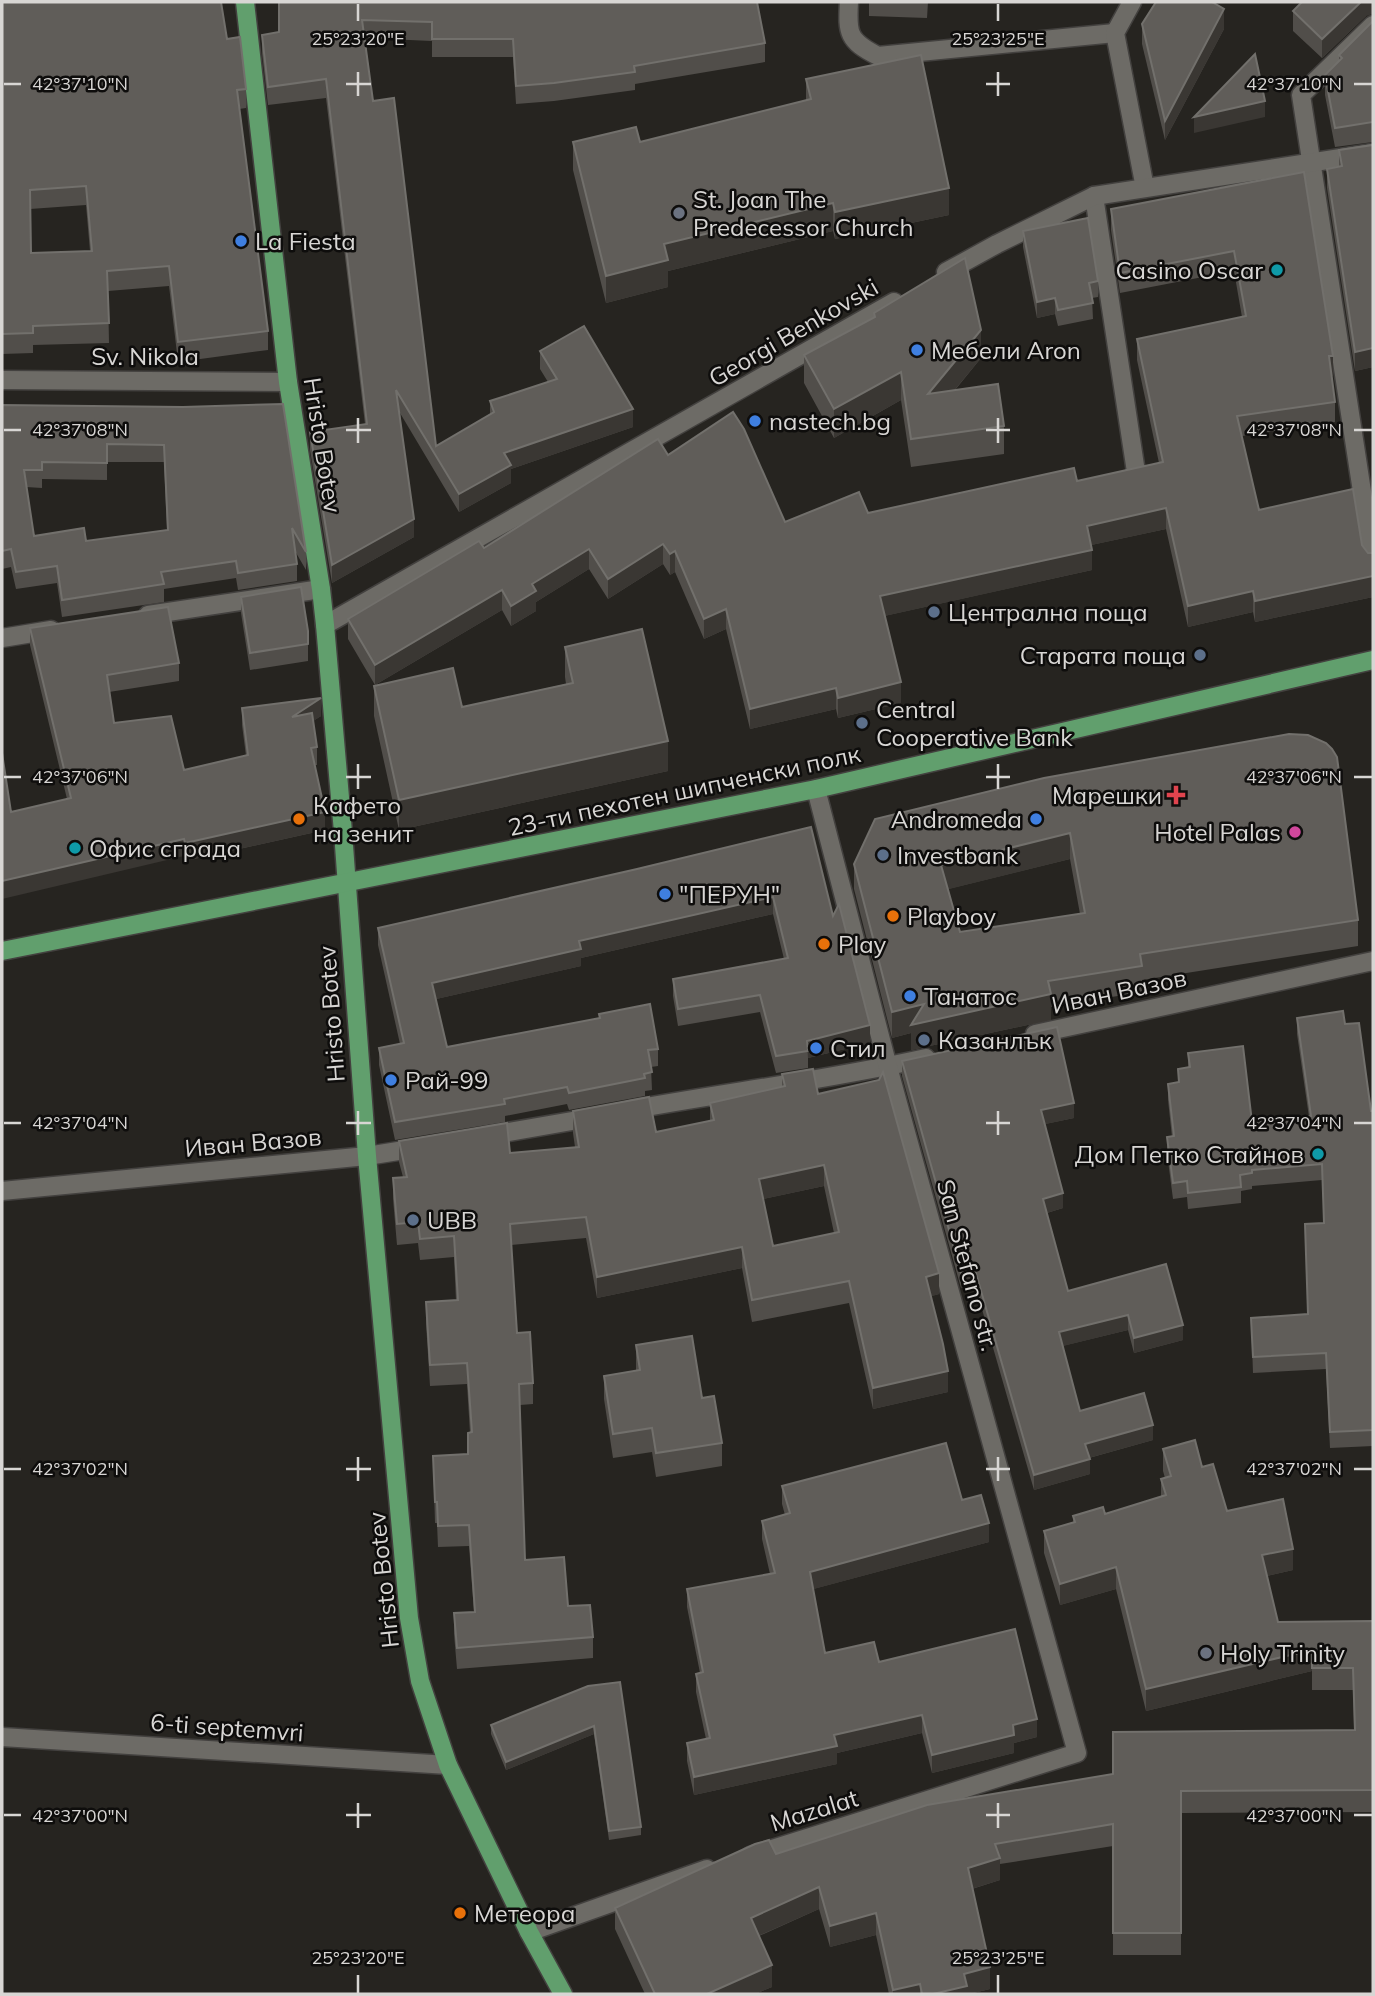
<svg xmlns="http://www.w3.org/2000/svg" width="1375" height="1996" font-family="Mulish,sans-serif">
<rect width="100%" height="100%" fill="#262420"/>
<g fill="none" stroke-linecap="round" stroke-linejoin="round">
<!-- minor casing -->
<g stroke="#43413f" stroke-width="21">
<g id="minor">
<path d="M 849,2 C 847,33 848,41 878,56 L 1115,33"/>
<path d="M 1132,2 L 1115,33 L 1145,188"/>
<path d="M 1373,25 L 1301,95 L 1373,563"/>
<path d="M 1094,196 L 1136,472"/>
<path d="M 946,272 L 997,244 L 1094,196 L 1373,153"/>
<path d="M 2,380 L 288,382"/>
<path d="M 148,615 L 321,589"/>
<path d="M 325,625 L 894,302"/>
<path d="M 2,638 L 51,630"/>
<path d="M 1035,1034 L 1373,961"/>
<path d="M 630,1110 C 728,1092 828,1080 926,1058"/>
<path d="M 485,1136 L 595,1117"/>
<path d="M 2,1191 L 367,1156 L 423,1147"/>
<path d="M 2,1737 L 448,1765"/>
<path d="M 750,1856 L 1077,1753 L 888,1067 L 816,789"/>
<path d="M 529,1932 L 707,1869"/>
</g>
</g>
<!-- major casing -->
<g stroke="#43413f" stroke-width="21">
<g id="major">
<path d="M 245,2 L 288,382 L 321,589 L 325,625 L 343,832 L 367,1156 L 409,1618 L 420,1681 L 448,1765 L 529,1932 L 563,1994"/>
<path d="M 2,951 L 816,789 L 1373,660"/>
</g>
</g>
<!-- minor -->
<use href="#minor" stroke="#6d6b66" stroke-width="18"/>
<!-- major -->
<use href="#major" stroke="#619f6d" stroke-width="18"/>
</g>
<!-- wall -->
<g fill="#514e4a" fill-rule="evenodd">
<path d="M 2,2 L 227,39 L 246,89 L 246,108 L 239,109 L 268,331 L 268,350 L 178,362 L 169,286 L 108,291 L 109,343 L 33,345 L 33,353 L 2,354 ZM 86,205 L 90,251 L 31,253 L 30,209 Z"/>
<path d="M 279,2 L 765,43 L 765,62 L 635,84 L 635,90 L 554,101 L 516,104 L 513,57 L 432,57 L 432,41 L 365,38 L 373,101 L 436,446 L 490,414 L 490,401 L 548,382 L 540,369 L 540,351 L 633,427 L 511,469 L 511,483 L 459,512 L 400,413 L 414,537 L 332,583 L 310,450 L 310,432 L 365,424 L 326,98 L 268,105 L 262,53 L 262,35 L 279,32 Z"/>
<path d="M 869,2 L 928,2 L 927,18 L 869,16 Z"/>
<path d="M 1300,2 L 1373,2 L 1366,16 L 1322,58 L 1293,31 L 1293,11 L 1301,3 Z"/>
<path d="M 1215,3 L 1224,29 L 1165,140 L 1142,44 L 1142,24 Z"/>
<path d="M 1373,21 L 1373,142 L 1335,147 L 1325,95 L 1325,75 L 1339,61 L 1339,55 Z"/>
<path d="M 806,79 L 949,215 L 835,239 L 833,231 L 668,271 L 668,287 L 606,303 L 573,170 L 573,142 L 640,142 L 806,100 Z"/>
<path d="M 1373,145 L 1373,367 L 1355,371 L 1327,188 L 1327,169 L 1339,166 L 1339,150 Z"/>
<path d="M 1304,172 L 1333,376 L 1332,376 L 1335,402 L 1335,422 L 1242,436 L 1259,510 L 1362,545 L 1368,553 L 1373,553 L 1373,597 L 1255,622 L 1253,612 L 1188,627 L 1166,529 L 1091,545 L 1092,570 L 884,616 L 901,703 L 838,718 L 836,709 L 750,729 L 726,629 L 704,639 L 675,572 L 670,575 L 663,564 L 608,599 L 589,569 L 536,602 L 536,611 L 511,626 L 502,610 L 375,685 L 348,639 L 348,619 L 484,548 L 668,455 L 785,522 L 868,513 L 1077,481 L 1159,463 L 1137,360 L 1137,339 L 1242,317 L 1234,271 L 1120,293 L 1111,230 L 1111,209 Z"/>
<path d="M 1023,231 L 1098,281 L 1098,297 L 1092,298 L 1093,319 L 1058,326 L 1055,314 L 1037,318 L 1023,247 Z"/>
<path d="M 874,313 L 981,358 L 955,390 L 1004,426 L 1004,454 L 911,467 L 901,400 L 834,438 L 804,383 L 804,355 L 874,317 Z"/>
<path d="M 283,404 L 306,552 L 306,570 L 295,551 L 297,564 L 297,581 L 238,590 L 236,578 L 164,589 L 164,602 L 62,617 L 57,583 L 16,589 L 11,567 L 2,569 L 2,405 L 183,407 ZM 107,462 L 164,462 L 167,530 L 86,541 L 34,536 L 26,487 L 42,488 L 42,479 L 107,480 Z"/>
<path d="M 241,597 L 308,631 L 308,661 L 250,670 L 241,613 Z"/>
<path d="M 30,628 L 179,663 L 179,681 L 109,692 L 114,723 L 184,770 L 246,756 L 242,725 L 242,708 L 321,716 L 313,721 L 317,747 L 317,765 L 315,765 L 325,830 L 185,861 L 184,856 L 11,812 L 67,799 L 30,645 Z"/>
<path d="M 565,647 L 668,771 L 399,830 L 374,716 L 374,686 L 462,707 L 566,684 L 565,677 Z"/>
<path d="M 1044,778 L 1358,920 L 1358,946 L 1142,980 L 1142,992 L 1051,1007 L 1051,1020 L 911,1050 L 911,1033 L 892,1038 L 854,889 L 854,864 ZM 1070,859 L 1080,914 L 960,932 L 948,889 Z"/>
<path d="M 811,827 L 833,916 L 870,1043 L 808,1058 L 808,1068 L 776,1073 L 760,1012 L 678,1026 L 673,996 L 673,979 L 784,959 L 773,914 L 581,958 L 581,966 L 436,999 L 447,1047 L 658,1049 L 658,1066 L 651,1067 L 652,1090 L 645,1091 L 645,1096 L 569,1110 L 567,1104 L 505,1116 L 505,1122 L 395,1140 L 379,1065 L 379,1048 L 400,1044 L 378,945 L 378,928 L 637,869 Z"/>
<path d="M 1297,1018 L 1345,1024 L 1371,1111 L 1373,1111 L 1373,1446 L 1330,1448 L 1326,1369 L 1253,1373 L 1251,1318 L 1308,1314 L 1305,1224 L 1324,1223 L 1322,1180 L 1252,1186 L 1252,1189 L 1241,1191 L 1241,1203 L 1188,1209 L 1187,1197 L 1173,1199 L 1167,1153 L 1167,1137 L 1172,1137 L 1168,1100 L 1168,1084 L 1178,1083 L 1178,1069 L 1188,1068 L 1188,1053 L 1252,1122 L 1309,1117 L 1297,1034 Z"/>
<path d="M 902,1061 L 1074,1118 L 1045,1124 L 1063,1208 L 1047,1213 L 1068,1291 L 1183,1340 L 1134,1353 L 1128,1330 L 1062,1346 L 1080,1411 L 1153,1440 L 1089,1458 L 1090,1474 L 1034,1490 L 975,1285 L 961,1288 L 902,1076 Z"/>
<path d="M 782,1074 L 818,1094 L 939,1294 L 931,1296 L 948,1392 L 873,1409 L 849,1303 L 752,1322 L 742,1268 L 597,1298 L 586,1238 L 511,1245 L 517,1333 L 533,1383 L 533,1404 L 520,1405 L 525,1560 L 568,1606 L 593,1637 L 593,1658 L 457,1669 L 454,1634 L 454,1613 L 474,1612 L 469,1546 L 438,1547 L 437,1523 L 435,1523 L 433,1456 L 468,1454 L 468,1433 L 470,1433 L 467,1384 L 430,1386 L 426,1323 L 426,1302 L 456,1301 L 454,1257 L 420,1260 L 418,1243 L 397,1245 L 393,1199 L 393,1178 L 403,1177 L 399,1162 L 399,1141 L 510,1153 L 575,1147 L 573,1133 L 573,1111 L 656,1132 L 710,1121 L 710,1103 L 782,1087 ZM 824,1186 L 834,1233 L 773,1246 L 763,1199 Z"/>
<path d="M 636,1345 L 702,1398 L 722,1443 L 722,1466 L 656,1477 L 652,1452 L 613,1458 L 604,1399 L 604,1376 L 636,1371 Z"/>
<path d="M 1163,1449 L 1202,1467 L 1227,1511 L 1293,1570 L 1267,1576 L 1278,1622 L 1373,1621 L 1373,1812 L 1181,1813 L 1181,1955 L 1113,1955 L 1113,1846 L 1000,1864 L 1000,1880 L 972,1889 L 990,1989 L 969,1994 L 889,1994 L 876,1935 L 830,1947 L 819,1909 L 759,1936 L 772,1987 L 755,1994 L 645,1994 L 615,1929 L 615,1908 L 776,1854 L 1113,1774 L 1354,1730 L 1353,1690 L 1312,1690 L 1312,1671 L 1146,1711 L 1116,1589 L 1060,1605 L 1044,1553 L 1044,1531 L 1073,1522 L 1073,1516 L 1105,1514 L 1161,1497 L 1161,1479 L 1165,1478 L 1163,1471 Z"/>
<path d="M 782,1486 L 962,1500 L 989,1542 L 813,1589 L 825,1653 L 879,1662 L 1037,1737 L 1014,1743 L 1014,1753 L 932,1773 L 922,1733 L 837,1753 L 837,1764 L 694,1795 L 687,1761 L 687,1743 L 706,1739 L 696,1692 L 696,1674 L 700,1673 L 687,1607 L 687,1589 L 770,1574 L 762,1539 L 762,1521 L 785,1515 L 782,1504 Z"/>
<path d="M 588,1686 L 641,1827 L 641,1835 L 609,1840 L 594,1734 L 506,1770 L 491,1734 L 491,1725 Z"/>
</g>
<!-- shaded-wall -->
<g fill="#3a3733">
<path d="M 1361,2 L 1373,2 L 1373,14 L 1366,16 L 1322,58 L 1322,39 Z"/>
<path d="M 1224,9 L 1224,29 L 1165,140 L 1165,121 Z"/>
<path d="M 1265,101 L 1265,117 L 1194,133 L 1194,117 Z"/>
<path d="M 949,188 L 949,215 L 835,239 L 835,212 Z"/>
<path d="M 833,203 L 833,231 L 668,271 L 668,287 L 606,303 L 606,276 L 664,244 Z"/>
<path d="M 1055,298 L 1055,314 L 1037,318 L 1037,302 Z"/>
<path d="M 981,330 L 981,358 L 928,422 L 928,394 Z"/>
<path d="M 1373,348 L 1373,367 L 1355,371 L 1355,352 Z"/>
<path d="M 1329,356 L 1333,356 L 1333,376 L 1329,377 Z"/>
<path d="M 901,372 L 901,400 L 834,438 L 834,409 Z"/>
<path d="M 633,409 L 633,427 L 511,469 L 511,483 L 459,512 L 459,494 L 504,453 Z"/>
<path d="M 1166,508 L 1166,529 L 1087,546 L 1087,526 Z"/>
<path d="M 414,519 L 414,537 L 332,583 L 332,565 Z"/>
<path d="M 663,544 L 663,564 L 608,599 L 608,579 Z"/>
<path d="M 589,549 L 589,569 L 536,602 L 536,611 L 511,626 L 511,606 L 532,584 Z"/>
<path d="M 1092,550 L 1092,570 L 880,617 L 880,596 Z"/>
<path d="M 675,551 L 675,572 L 670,575 L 670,554 Z"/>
<path d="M 1373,572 L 1373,597 L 1255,622 L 1255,601 Z"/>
<path d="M 502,590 L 502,610 L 375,685 L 375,665 Z"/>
<path d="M 1253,591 L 1253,612 L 1188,627 L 1188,606 Z"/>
<path d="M 726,609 L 726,629 L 704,639 L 704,619 Z"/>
<path d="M 901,682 L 901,703 L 838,718 L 838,698 Z"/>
<path d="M 836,688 L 836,709 L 750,729 L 750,709 Z"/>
<path d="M 321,698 L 321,716 L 292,735 L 292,717 Z"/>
<path d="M 668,741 L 668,771 L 399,830 L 399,800 Z"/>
<path d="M 325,812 L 325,830 L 185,861 L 185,843 Z"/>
<path d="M 1070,833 L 1070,859 L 941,891 L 941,865 Z"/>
<path d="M 184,839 L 184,856 L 2,899 L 2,881 Z"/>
<path d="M 773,897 L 773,914 L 581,958 L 581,966 L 432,1000 L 432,983 L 579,941 Z"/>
<path d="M 1051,994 L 1051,1020 L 911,1050 L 911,1033 L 892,1038 L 892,1012 L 924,1004 Z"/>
<path d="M 870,1025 L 870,1043 L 808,1058 L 807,1041 Z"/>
<path d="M 1074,1103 L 1074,1118 L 1041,1125 L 1041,1110 Z"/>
<path d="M 824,1165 L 824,1186 L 759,1200 L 759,1179 Z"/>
<path d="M 1063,1193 L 1063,1208 L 1043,1214 L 1043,1199 Z"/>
<path d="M 742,1247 L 742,1268 L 597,1298 L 597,1277 Z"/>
<path d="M 975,1270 L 975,1285 L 961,1288 L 961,1273 Z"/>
<path d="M 939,1273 L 939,1294 L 926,1298 L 926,1277 Z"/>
<path d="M 1128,1315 L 1128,1330 L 1059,1347 L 1059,1332 Z"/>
<path d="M 1183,1325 L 1183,1340 L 1134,1353 L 1134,1338 Z"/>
<path d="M 948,1371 L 948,1392 L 873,1409 L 873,1388 Z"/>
<path d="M 1153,1425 L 1153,1440 L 1085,1459 L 1085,1444 Z"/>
<path d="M 1090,1459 L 1090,1474 L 1034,1490 L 1034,1475 Z"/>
<path d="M 989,1523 L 989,1542 L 810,1590 L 810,1572 Z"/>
<path d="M 1293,1549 L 1293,1570 L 1262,1577 L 1262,1555 Z"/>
<path d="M 1116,1567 L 1116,1589 L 1060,1605 L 1060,1584 Z"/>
<path d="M 1312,1650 L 1312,1671 L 1146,1711 L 1146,1689 Z"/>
<path d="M 922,1715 L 922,1733 L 837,1753 L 837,1764 L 694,1795 L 694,1777 L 834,1735 Z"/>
<path d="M 1037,1719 L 1037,1737 L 1014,1743 L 1014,1753 L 932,1773 L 932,1755 L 1013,1725 Z"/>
<path d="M 594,1726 L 594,1734 L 506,1770 L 506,1762 Z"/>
<path d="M 1000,1858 L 1000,1880 L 968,1890 L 968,1868 Z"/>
<path d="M 819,1887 L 819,1909 L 751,1939 L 751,1918 Z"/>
<path d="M 876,1913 L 876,1935 L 830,1947 L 830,1926 Z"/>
<path d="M 772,1965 L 772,1987 L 755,1994 L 707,1994 Z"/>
<path d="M 990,1967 L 990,1989 L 969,1994 L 933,1994 L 964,1974 Z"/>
<path d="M 920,1984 L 920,1994 L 893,1994 L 893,1990 Z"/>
</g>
<!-- building -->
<g fill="#605d59" stroke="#72706c" stroke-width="2" fill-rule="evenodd">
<path d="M 2,2 L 221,2 L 227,39 L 240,37 L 246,89 L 237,90 L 268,331 L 178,342 L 169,266 L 107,271 L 109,323 L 33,326 L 33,333 L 2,334 ZM 86,186 L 92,251 L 31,253 L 30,190 Z"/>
<path d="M 279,2 L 757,2 L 765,43 L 634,66 L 635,72 L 554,83 L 516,86 L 513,39 L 432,39 L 432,22 L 362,20 L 373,101 L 394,98 L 436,446 L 494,412 L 490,401 L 557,379 L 540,351 L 584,326 L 633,409 L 504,453 L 511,465 L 459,494 L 396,390 L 414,519 L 332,565 L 310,432 L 367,424 L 326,79 L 268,87 L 262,35 L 279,32 Z"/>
<path d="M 1156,2 L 1212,2 L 1224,9 L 1165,121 L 1142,24 Z"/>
<path d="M 1302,2 L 1361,2 L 1322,39 L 1293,11 Z"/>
<path d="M 1373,21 L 1373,122 L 1335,128 L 1325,75 L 1342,58 L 1339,55 Z"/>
<path d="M 1255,54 L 1265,101 L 1194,117 Z"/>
<path d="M 921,55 L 949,188 L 835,212 L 833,203 L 664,244 L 668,260 L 606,276 L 573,142 L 636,127 L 640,142 L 811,99 L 806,79 Z"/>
<path d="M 1373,145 L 1373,348 L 1355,352 L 1327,169 L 1342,166 L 1339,150 Z"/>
<path d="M 1304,172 L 1333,356 L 1329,356 L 1335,402 L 1237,416 L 1259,510 L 1353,489 L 1362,545 L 1368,553 L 1373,553 L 1373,576 L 1255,601 L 1253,591 L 1188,606 L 1166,508 L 1087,526 L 1092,550 L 880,596 L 901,682 L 838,698 L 836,688 L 750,709 L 726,609 L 704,619 L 675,551 L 670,554 L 663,544 L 608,579 L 589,549 L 532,584 L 536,591 L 511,606 L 502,590 L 375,665 L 348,619 L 479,541 L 484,548 L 658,439 L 668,455 L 733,412 L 744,429 L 785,522 L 859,492 L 868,513 L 1074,468 L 1077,481 L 1163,462 L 1137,339 L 1246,316 L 1234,251 L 1120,273 L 1111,209 Z"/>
<path d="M 1088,218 L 1098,281 L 1089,283 L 1093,303 L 1058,310 L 1055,298 L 1037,302 L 1023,231 Z"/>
<path d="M 965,258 L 981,330 L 928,394 L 998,384 L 1004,426 L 911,439 L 901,372 L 834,409 L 804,355 L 875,317 L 874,313 Z"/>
<path d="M 283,404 L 306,552 L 292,528 L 297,564 L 238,573 L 236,561 L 161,572 L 164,584 L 62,600 L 57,566 L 16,572 L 11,549 L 2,551 L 2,405 L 183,407 ZM 107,444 L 164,445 L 168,530 L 86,541 L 84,528 L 34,536 L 24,470 L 42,470 L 42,462 L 107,463 Z"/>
<path d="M 301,587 L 308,631 L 308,644 L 250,653 L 241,597 Z"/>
<path d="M 168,607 L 179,663 L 107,675 L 114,723 L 171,716 L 184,770 L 248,755 L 242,708 L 321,698 L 292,717 L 312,713 L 317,747 L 311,748 L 325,812 L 185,843 L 184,839 L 2,881 L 2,753 L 11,812 L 71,798 L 30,628 Z"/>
<path d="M 642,629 L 668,741 L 399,800 L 374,686 L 453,668 L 462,707 L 573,683 L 565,647 Z"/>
<path d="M 1289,734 L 1308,735 L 1326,743 L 1332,749 L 1337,757 L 1358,920 L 1140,954 L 1142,966 L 1048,981 L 1051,994 L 911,1025 L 924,1004 L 892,1012 L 854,864 L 875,819 L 1044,778 ZM 1070,833 L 1085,913 L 960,932 L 941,865 Z"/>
<path d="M 811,827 L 833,916 L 839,904 L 870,1025 L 807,1041 L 808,1051 L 776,1056 L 760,995 L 678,1009 L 673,979 L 788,958 L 773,897 L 579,941 L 581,949 L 432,983 L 447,1047 L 600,1018 L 599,1014 L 650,1004 L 658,1049 L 648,1050 L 652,1072 L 644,1074 L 645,1078 L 569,1093 L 567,1087 L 504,1099 L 505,1104 L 395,1122 L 379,1048 L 404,1043 L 378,928 L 637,869 Z"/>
<path d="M 1343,1011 L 1345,1024 L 1359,1023 L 1371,1111 L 1373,1111 L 1373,1430 L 1330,1432 L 1326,1353 L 1253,1357 L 1251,1318 L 1308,1314 L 1305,1224 L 1324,1223 L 1322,1164 L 1252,1170 L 1252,1173 L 1240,1175 L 1241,1187 L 1188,1193 L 1187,1181 L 1173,1183 L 1167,1137 L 1174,1136 L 1168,1084 L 1179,1082 L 1178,1069 L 1190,1067 L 1188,1053 L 1243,1046 L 1252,1122 L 1311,1116 L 1297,1018 Z"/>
<path d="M 1057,1027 L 1074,1103 L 1041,1110 L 1063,1193 L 1043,1199 L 1068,1291 L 1166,1264 L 1183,1325 L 1134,1338 L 1128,1315 L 1059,1332 L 1080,1411 L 1144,1393 L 1153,1425 L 1085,1444 L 1090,1459 L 1034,1475 L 975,1270 L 961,1273 L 902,1061 Z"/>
<path d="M 813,1069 L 818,1094 L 879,1080 L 883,1072 L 939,1273 L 926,1277 L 943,1344 L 948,1371 L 873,1388 L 849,1281 L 752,1300 L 742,1247 L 597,1277 L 586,1217 L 510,1224 L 517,1333 L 530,1332 L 533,1383 L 519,1384 L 525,1560 L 564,1557 L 568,1606 L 590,1605 L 593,1637 L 457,1648 L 454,1613 L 475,1612 L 469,1525 L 438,1526 L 437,1502 L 435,1502 L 433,1456 L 468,1454 L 468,1433 L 472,1432 L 467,1363 L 430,1365 L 426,1302 L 458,1300 L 454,1236 L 420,1239 L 418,1222 L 397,1224 L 393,1178 L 407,1177 L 399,1141 L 507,1123 L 510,1153 L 579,1147 L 573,1111 L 649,1097 L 656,1132 L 714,1120 L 710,1103 L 785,1086 L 782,1074 ZM 824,1165 L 839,1232 L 773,1246 L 759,1179 Z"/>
<path d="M 692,1336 L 702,1398 L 714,1396 L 722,1443 L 656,1453 L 652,1428 L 613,1434 L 604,1376 L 640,1370 L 636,1345 Z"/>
<path d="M 1195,1440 L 1202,1467 L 1213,1464 L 1227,1511 L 1283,1499 L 1293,1549 L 1262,1555 L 1278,1622 L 1373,1621 L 1373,1790 L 1181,1791 L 1181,1933 L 1113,1933 L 1113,1824 L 995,1844 L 1000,1858 L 968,1868 L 990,1967 L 964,1974 L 967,1986 L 933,1994 L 922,1994 L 920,1984 L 893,1990 L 876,1913 L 830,1926 L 819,1887 L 751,1918 L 772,1965 L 707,1994 L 655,1994 L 615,1908 L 755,1844 L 769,1840 L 776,1854 L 927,1805 L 1113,1774 L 1113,1732 L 1355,1730 L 1353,1668 L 1312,1668 L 1312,1650 L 1146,1689 L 1116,1567 L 1060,1584 L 1044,1531 L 1075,1522 L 1073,1516 L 1103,1507 L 1105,1514 L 1166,1495 L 1161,1479 L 1171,1476 L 1163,1449 Z"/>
<path d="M 946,1443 L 962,1500 L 981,1495 L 989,1523 L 810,1572 L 825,1653 L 874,1642 L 879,1662 L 1015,1629 L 1037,1719 L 1013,1725 L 1014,1735 L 932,1755 L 922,1715 L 834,1735 L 837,1746 L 694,1777 L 687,1743 L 710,1738 L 696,1674 L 703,1672 L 687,1589 L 775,1573 L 762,1521 L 790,1513 L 782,1486 Z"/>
<path d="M 620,1682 L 641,1827 L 609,1831 L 594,1726 L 506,1762 L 491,1725 L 588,1686 Z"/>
</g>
<!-- ticks -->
<path fill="none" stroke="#d8d6d4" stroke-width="2.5" d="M 358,4 L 358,21M 998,4 L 998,21M 358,72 L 358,96M 998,72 L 998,96M 4,84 L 21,84M 346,84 L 371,84M 986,84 L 1010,84M 1354,84 L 1372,84M 358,418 L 358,443M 998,418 L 998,443M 4,430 L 21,430M 346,430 L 371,430M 986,430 L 1010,430M 1354,430 L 1372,430M 358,764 L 358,789M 998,764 L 998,789M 4,777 L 21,777M 346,777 L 371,777M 986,777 L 1010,777M 1354,777 L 1372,777M 358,1111 L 358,1135M 998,1111 L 998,1135M 4,1123 L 21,1123M 346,1123 L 371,1123M 986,1123 L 1010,1123M 1354,1123 L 1372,1123M 358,1457 L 358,1481M 998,1457 L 998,1481M 4,1469 L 21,1469M 346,1469 L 371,1469M 986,1469 L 1010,1469M 1354,1469 L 1372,1469M 358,1803 L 358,1828M 998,1803 L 998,1828M 4,1815 L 21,1815M 346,1815 L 371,1815M 986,1815 L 1010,1815M 1354,1815 L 1372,1815M 358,1975 L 358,1993M 998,1975 L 998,1993"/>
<!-- markers -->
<g fill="#6b7280" stroke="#0e0d0c" stroke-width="2.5">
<circle cx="679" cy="213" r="7"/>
<circle cx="1206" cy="1653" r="7"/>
</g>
<g fill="#3f7fe0" stroke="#0e0d0c" stroke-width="2.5">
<circle cx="241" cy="241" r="7"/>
<circle cx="917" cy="350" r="7"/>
<circle cx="755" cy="421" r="7"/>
<circle cx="1036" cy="819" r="7"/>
<circle cx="665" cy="894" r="7"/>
<circle cx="910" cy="996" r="7"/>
<circle cx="816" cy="1048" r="7"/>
<circle cx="391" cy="1080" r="7"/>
</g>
<g fill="#0f9aa8" stroke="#0e0d0c" stroke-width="2.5">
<circle cx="1277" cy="270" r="7"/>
<circle cx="75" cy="848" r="7"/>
<circle cx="1318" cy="1154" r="7"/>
</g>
<g fill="#5c6f8a" stroke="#0e0d0c" stroke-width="2.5">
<circle cx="934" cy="612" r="7"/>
<circle cx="1200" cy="655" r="7"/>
<circle cx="862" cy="723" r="7"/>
<circle cx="883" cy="855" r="7"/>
<circle cx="924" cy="1040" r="7"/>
<circle cx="413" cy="1220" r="7"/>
</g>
<path fill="#e0444e" stroke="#0e0d0c" stroke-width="2.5" d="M1172.5 784.5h7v7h7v7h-7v7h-7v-7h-7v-7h7z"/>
<g fill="#e8710a" stroke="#0e0d0c" stroke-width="2.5">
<circle cx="299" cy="819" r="7"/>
<circle cx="893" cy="916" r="7"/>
<circle cx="824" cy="944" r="7"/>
<circle cx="460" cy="1913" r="7"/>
</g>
<circle fill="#d1479c" stroke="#0e0d0c" stroke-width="2.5" cx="1295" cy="832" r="7"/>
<g text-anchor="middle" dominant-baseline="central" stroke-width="5" stroke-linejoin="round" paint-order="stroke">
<!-- poi labels -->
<g font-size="24" fill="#d8d6d4" stroke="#0e0d0c" text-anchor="start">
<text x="693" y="199">St. Joan The<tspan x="693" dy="28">Predecessor Church</tspan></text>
<text x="255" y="241">La Fiesta</text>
<text x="1263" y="270" text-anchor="end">Casino Oscar</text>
<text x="931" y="350">Мебели Aron</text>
<text x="769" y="421">nastech.bg</text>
<text x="948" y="612">Централна поща</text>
<text x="1186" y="655" text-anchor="end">Старата поща</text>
<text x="876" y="709">Central<tspan x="876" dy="28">Cooperative Bank</tspan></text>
<text x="1162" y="795" text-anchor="end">Марешки</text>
<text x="313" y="805">Кафето<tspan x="313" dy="28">на зенит</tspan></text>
<text x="1022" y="819" text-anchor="end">Andromeda</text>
<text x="1281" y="832" text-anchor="end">Hotel Palas</text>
<text x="89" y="848">Офис сграда</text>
<text x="897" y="855">Investbank</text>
<text x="679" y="894">"ПЕРУН"</text>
<text x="907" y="916">Playboy</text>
<text x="838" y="944">Play</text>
<text x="924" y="996">Танатос</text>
<text x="938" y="1040">Казанлък</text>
<text x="830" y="1048">Стил</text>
<text x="405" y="1080">Рай-99</text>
<text x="1304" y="1154" text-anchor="end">Дом Петко Стайнов</text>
<text x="427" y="1220">UBB</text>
<text x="1220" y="1653">Holy Trinity</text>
<text x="474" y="1913">Метеора</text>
</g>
<!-- street labels -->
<g font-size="24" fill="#d8d6d4" stroke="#0e0d0c">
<text transform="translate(793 332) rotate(-30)">Georgi Benkovski</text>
<text x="145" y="356">Sv. Nikola</text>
<text transform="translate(323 445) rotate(81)">Hristo Botev</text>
<text transform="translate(684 790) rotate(-12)">23-ти пехотен шипченски полк</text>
<text transform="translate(1119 991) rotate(-12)">Иван Вазов</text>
<text transform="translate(331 1014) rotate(-94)">Hristo Botev</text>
<text transform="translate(253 1142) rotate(-5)">Иван Вазов</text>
<text transform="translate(968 1265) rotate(75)">San Stefano str.</text>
<text transform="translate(383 1580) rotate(-96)">Hristo Botev</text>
<text transform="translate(227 1727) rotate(4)">6-ti septemvri</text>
<text transform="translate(814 1810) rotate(-17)">Mazalat</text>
</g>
</g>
<g font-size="18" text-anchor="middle" fill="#d8d6d4" stroke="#0e0d0c" stroke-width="5" stroke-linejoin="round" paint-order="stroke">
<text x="358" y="45">25°23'20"E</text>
<text x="998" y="45">25°23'25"E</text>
<text x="80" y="90">42°37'10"N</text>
<text x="1294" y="90">42°37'10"N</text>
<text x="80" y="436">42°37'08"N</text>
<text x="1294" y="436">42°37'08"N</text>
<text x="80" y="783">42°37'06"N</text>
<text x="1294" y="783">42°37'06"N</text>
<text x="80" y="1129">42°37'04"N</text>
<text x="1294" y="1129">42°37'04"N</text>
<text x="80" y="1475">42°37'02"N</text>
<text x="1294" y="1475">42°37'02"N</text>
<text x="80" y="1822">42°37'00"N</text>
<text x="1294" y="1822">42°37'00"N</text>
<text x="358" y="1964">25°23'20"E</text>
<text x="998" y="1964">25°23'25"E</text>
</g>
<!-- border -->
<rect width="1375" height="1996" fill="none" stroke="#d8d6d4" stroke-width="7"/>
</svg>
